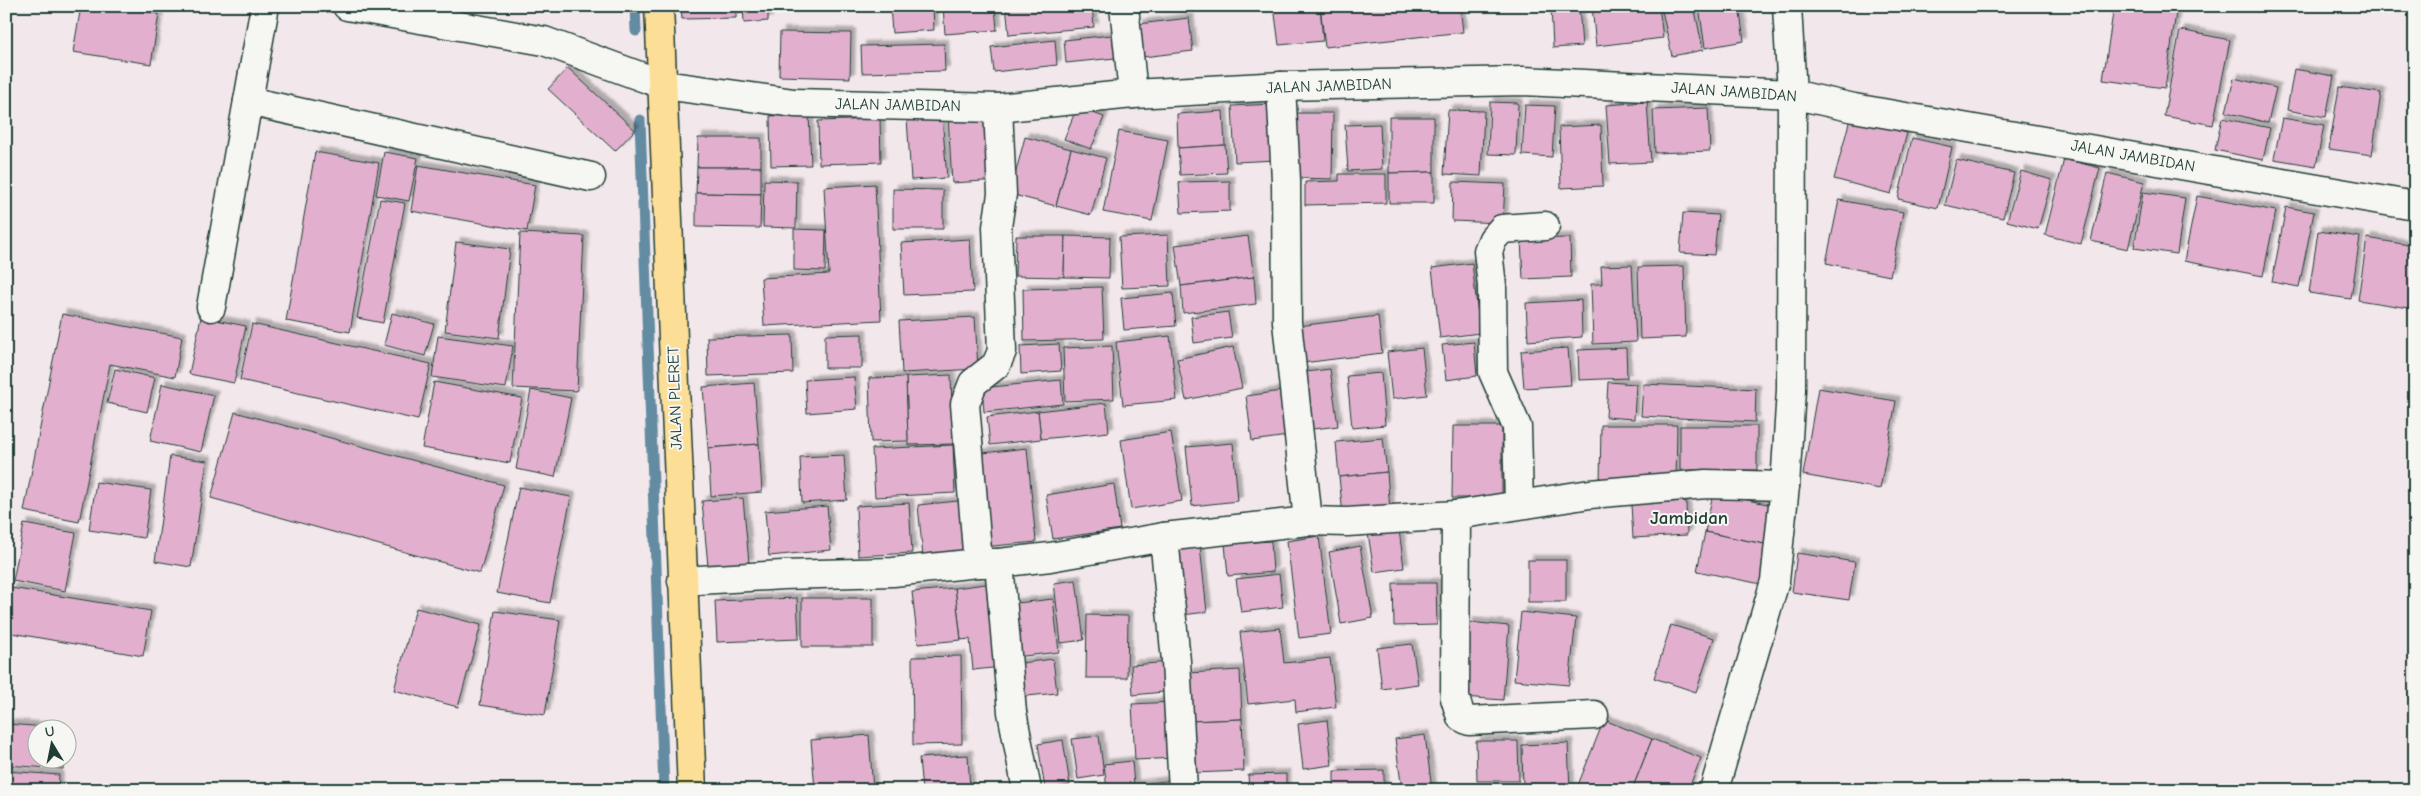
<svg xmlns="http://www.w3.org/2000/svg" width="2421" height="796" font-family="'Comic Neue',sans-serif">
<defs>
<filter id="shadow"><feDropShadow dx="4.5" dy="-4.5" stdDeviation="1" flood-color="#0004"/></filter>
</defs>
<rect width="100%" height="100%" fill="#f2e8eb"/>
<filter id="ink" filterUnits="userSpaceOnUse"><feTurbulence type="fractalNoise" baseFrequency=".02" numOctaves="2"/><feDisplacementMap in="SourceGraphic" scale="10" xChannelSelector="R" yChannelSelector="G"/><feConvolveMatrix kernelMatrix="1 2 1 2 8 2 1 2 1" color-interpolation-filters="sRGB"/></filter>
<g filter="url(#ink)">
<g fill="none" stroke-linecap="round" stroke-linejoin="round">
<!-- stream -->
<g stroke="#638ba2" stroke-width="11">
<path d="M 635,6 L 636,31"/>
<path d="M 640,120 L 664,790"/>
</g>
</g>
<!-- building -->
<g fill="#e2b0ce" stroke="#1f3d34" filter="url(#shadow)">
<path d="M 81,6 L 115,6 L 159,14 L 151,64 L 73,52 Z"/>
<path d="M 562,6 L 628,6 L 628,8 Z"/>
<path d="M 681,6 L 736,6 L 736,18 L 682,19 Z"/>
<path d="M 743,6 L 768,6 L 768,21 L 744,23 Z"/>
<path d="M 890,6 L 933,6 L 934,30 L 892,33 Z"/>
<path d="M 943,6 L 995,6 L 997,30 L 945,34 Z"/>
<path d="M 1006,6 L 1092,6 L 1094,27 L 1009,35 Z"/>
<path d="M 1196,6 L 1225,6 L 1225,7 L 1196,11 Z"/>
<path d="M 1320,6 L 1460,6 L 1463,32 L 1325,47 Z"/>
<path d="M 1320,6 L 1323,41 L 1279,45 L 1274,7 Z"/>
<path d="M 1551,6 L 1579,6 L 1582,46 L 1553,48 Z"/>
<path d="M 1592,6 L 1659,6 L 1663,38 L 1596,46 Z"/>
<path d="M 1661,6 L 1694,6 L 1703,50 L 1672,56 Z"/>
<path d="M 1699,6 L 1739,6 L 1744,41 L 1705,48 Z"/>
<path d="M 2114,6 L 2177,6 L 2165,88 L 2103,80 Z"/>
<path d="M 1189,18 L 1193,51 L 1143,57 L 1139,24 Z"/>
<path d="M 2180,30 L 2230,40 L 2213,125 L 2164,116 Z"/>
<path d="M 780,32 L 851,33 L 850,78 L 779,76 Z"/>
<path d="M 1112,35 L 1115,58 L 1066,63 L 1064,40 Z"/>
<path d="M 1055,40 L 1057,65 L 994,72 L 991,47 Z"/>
<path d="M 944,44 L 945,71 L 862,73 L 861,46 Z"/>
<path d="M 568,68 L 635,130 L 615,151 L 548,89 Z"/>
<path d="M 2294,69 L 2334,76 L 2326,117 L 2287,110 Z"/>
<path d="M 2234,78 L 2276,88 L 2268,123 L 2226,112 Z"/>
<path d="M 2339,87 L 2381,93 L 2372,155 L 2329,149 Z"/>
<path d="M 1490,102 L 1518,103 L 1516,155 L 1488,154 Z"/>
<path d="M 1647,102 L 1651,162 L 1610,164 L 1606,105 Z"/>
<path d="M 1274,104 L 1277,160 L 1235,162 L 1232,106 Z"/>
<path d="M 1525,105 L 1555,106 L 1552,157 L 1522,155 Z"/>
<path d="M 1077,107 L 1104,117 L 1091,149 L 1064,139 Z"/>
<path d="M 1708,108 L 1710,151 L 1655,153 L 1653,110 Z"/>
<path d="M 1448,110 L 1484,111 L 1481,176 L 1444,174 Z"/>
<path d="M 1223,111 L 1225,145 L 1178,148 L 1177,114 Z"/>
<path d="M 995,113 L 1000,180 L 952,183 L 948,116 Z"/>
<path d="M 1296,113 L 1333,113 L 1332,179 L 1295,178 Z"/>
<path d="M 809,114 L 811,165 L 771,166 L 770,116 Z"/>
<path d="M 942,116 L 947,178 L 911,180 L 907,118 Z"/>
<path d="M 1389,117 L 1434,117 L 1434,172 L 1389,173 Z"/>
<path d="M 2222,118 L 2270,128 L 2263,160 L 2215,150 Z"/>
<path d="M 2282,118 L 2324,125 L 2316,166 L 2274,159 Z"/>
<path d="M 880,119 L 881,162 L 819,164 L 818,121 Z"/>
<path d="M 1850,119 L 1907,133 L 1891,194 L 1834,179 Z"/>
<path d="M 1380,124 L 1382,169 L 1348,171 L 1345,125 Z"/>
<path d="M 1601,125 L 1603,186 L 1561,188 L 1559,127 Z"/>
<path d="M 1119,131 L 1168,140 L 1152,221 L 1103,212 Z"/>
<path d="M 1025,137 L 1071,149 L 1056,206 L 1010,194 Z"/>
<path d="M 698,138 L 761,138 L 761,167 L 697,167 Z"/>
<path d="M 1912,138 L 1952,147 L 1938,208 L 1898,199 Z"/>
<path d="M 1225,145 L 1227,173 L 1180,175 L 1178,148 Z"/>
<path d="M 1071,149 L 1106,158 L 1091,215 L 1056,206 Z"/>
<path d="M 315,152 L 379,163 L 350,332 L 286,321 Z"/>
<path d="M 384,152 L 418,158 L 409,201 L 376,195 Z"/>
<path d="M 2064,159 L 2100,168 L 2081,244 L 2045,235 Z"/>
<path d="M 1956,160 L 2014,173 L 2003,218 L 1945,205 Z"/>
<path d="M 418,165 L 535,185 L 527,231 L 411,211 Z"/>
<path d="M 697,167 L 761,167 L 761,194 L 696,193 Z"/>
<path d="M 2021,171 L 2052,180 L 2038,229 L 2007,221 Z"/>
<path d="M 1434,172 L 1434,203 L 1389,203 L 1389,173 Z"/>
<path d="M 2107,173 L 2144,182 L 2128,249 L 2091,241 Z"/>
<path d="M 1339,174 L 1386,174 L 1386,203 L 1305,205 L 1305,182 L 1339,181 Z"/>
<path d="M 764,180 L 797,181 L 796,228 L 763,227 Z"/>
<path d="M 1230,181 L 1230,211 L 1181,213 L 1179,182 Z"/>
<path d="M 1453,182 L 1505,184 L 1503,223 L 1452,221 Z"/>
<path d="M 875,184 L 881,320 L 764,326 L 761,278 L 829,274 L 824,187 Z"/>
<path d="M 893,189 L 943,190 L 943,229 L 893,229 Z"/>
<path d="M 2143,192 L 2185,198 L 2177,254 L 2134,248 Z"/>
<path d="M 696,193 L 761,194 L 760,228 L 696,227 Z"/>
<path d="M 2197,196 L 2276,211 L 2263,276 L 2184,261 Z"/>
<path d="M 380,199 L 405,203 L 383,323 L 357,318 Z"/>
<path d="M 1839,200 L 1903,212 L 1890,276 L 1826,263 Z"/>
<path d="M 2286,207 L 2314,212 L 2299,287 L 2272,282 Z"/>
<path d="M 1683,213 L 1718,215 L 1714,255 L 1680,253 Z"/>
<path d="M 794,229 L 826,230 L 825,271 L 794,270 Z"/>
<path d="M 2318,231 L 2360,237 L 2351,299 L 2309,293 Z"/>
<path d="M 520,233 L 584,236 L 577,391 L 513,388 Z"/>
<path d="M 1168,235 L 1170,286 L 1122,288 L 1119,237 Z"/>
<path d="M 1016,236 L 1065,236 L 1064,277 L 1015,276 Z"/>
<path d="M 1065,236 L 1110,237 L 1109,278 L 1064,277 Z"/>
<path d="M 1248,236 L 1254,277 L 1181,286 L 1175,245 Z"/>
<path d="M 1570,238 L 1571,277 L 1523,279 L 1521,239 Z"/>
<path d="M 2367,238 L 2415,246 L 2415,271 L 2409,308 L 2358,300 Z"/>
<path d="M 970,239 L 973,292 L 904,295 L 901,243 Z"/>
<path d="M 456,242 L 510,249 L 499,338 L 445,331 Z"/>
<path d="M 1472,263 L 1480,333 L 1440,338 L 1432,268 Z"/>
<path d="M 1632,265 L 1636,342 L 1593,344 L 1591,284 L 1602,284 L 1601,266 Z"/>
<path d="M 1684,266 L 1686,337 L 1640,339 L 1638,267 Z"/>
<path d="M 1254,277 L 1256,304 L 1183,313 L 1181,286 Z"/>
<path d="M 1102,287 L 1104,339 L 1024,341 L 1023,289 Z"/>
<path d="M 1173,293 L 1176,326 L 1124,330 L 1121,298 Z"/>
<path d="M 1581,300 L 1582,337 L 1528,341 L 1526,303 Z"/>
<path d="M 1228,312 L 1232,338 L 1194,343 L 1191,317 Z"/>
<path d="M 392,313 L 434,324 L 425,356 L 384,345 Z"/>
<path d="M 62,314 L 182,337 L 175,377 L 110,364 L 79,522 L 24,511 Z"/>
<path d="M 1378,316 L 1382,353 L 1303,363 L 1298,326 Z"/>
<path d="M 201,317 L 246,326 L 234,383 L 189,374 Z"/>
<path d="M 975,317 L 978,369 L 902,373 L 899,321 Z"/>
<path d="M 252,324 L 431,364 L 418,420 L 240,380 Z"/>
<path d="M 862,334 L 862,368 L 825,368 L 825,335 Z"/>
<path d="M 792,335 L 793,373 L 708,376 L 707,337 Z"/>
<path d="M 438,336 L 513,346 L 506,388 L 432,377 Z"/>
<path d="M 1170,336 L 1177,400 L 1123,405 L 1116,342 Z"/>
<path d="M 1474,342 L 1477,376 L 1446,380 L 1442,345 Z"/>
<path d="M 1059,344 L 1061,371 L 1021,374 L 1020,346 Z"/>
<path d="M 1112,346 L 1114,399 L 1065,401 L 1063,348 Z"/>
<path d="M 1233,347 L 1242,388 L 1186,400 L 1177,359 Z"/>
<path d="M 1422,348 L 1427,395 L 1392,399 L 1387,352 Z"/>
<path d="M 1568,348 L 1571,385 L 1524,388 L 1521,351 Z"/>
<path d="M 1626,348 L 1627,378 L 1579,380 L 1578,350 Z"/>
<path d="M 115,369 L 155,378 L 147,412 L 107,403 Z"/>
<path d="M 1330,369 L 1338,426 L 1305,430 L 1298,373 Z"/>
<path d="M 1381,373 L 1385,425 L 1352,428 L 1347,376 Z"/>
<path d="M 951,375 L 953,444 L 908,445 L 906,377 Z"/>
<path d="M 854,377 L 857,409 L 807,413 L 805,380 Z"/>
<path d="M 906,377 L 908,441 L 871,442 L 869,378 Z"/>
<path d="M 1061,380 L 1063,404 L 984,412 L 982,388 Z"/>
<path d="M 434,382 L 522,398 L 510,463 L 422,448 Z"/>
<path d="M 1608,382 L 1636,384 L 1634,419 L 1606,417 Z"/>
<path d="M 754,383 L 759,444 L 708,448 L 703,387 Z"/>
<path d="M 162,384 L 214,395 L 201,452 L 150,441 Z"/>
<path d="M 1643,384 L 1756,389 L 1755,422 L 1641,416 Z"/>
<path d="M 1818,388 L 1896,401 L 1880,489 L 1803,475 Z"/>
<path d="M 531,390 L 571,398 L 555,477 L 516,469 Z"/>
<path d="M 1289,390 L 1295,435 L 1252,441 L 1246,396 Z"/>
<path d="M 1106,403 L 1109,432 L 1041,439 L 1038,411 Z"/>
<path d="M 1038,411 L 1041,439 L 990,445 L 987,417 Z"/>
<path d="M 235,412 L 504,485 L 480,573 L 211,498 Z"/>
<path d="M 1601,425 L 1677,425 L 1676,484 L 1600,484 Z"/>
<path d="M 1453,426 L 1502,426 L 1502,498 L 1452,498 Z"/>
<rect x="1680" y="426" width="77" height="44"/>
<path d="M 1171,432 L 1182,501 L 1131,509 L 1121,440 Z"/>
<path d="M 1383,438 L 1387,472 L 1339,477 L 1336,442 Z"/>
<path d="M 1233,443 L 1238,501 L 1192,506 L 1186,447 Z"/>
<path d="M 759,444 L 762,492 L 711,496 L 708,448 Z"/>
<path d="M 953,445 L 955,493 L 875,497 L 872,449 Z"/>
<path d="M 1027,448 L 1036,542 L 983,547 L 974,454 Z"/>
<path d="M 844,455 L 847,500 L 802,503 L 800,457 Z"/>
<path d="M 170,456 L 207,461 L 191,567 L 155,561 Z"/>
<path d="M 1387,472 L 1390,510 L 1343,515 L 1339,477 Z"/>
<path d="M 96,482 L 151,490 L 144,538 L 89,530 Z"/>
<path d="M 1114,484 L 1120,529 L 1053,539 L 1046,495 Z"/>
<path d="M 519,487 L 571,497 L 550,603 L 497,593 Z"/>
<path d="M 1713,493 L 1777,506 L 1769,545 L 1705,532 Z"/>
<path d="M 743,498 L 749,563 L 708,566 L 702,501 Z"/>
<path d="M 968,500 L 973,551 L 923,557 L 918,505 Z"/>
<path d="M 1686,501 L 1687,535 L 1633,538 L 1631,504 Z"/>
<path d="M 909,503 L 912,553 L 858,556 L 856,506 Z"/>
<path d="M 827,506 L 831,550 L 769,556 L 765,511 Z"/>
<path d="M 1398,522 L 1404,568 L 1374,572 L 1367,527 Z"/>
<path d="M 24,524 L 76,533 L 65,591 L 13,581 Z"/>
<path d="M 1705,532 L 1769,545 L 1761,584 L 1697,571 Z"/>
<path d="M 1319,536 L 1331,634 L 1299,638 L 1287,541 Z"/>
<path d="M 1271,541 L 1273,572 L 1228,576 L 1225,544 Z"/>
<path d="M 1200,546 L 1207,612 L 1182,615 L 1175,548 Z"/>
<path d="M 1360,546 L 1373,618 L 1341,624 L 1329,552 Z"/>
<path d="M 1797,553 L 1855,562 L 1849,600 L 1792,592 Z"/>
<rect x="1528" y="560" width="38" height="42"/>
<path d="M 1279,574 L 1283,607 L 1241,612 L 1236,579 Z"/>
<path d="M 1076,580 L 1084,640 L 1061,643 L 1054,583 Z"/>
<path d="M 993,583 L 1002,667 L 973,670 L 970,639 L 961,640 L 955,588 Z"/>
<path d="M 1393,583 L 1436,583 L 1437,625 L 1394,626 Z"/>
<path d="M 11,588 L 151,611 L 143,656 L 6,632 L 6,617 Z"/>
<path d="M 955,588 L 961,640 L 918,644 L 912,592 Z"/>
<path d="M 797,598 L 799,639 L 717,642 L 715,601 Z"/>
<rect x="802" y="598" width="71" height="49"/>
<path d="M 1053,599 L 1059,652 L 1015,657 L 1008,604 Z"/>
<path d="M 416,608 L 481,625 L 458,707 L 394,690 Z"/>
<path d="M 495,611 L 560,620 L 545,715 L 480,705 Z"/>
<path d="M 1521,612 L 1576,618 L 1569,685 L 1514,680 Z"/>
<path d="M 1087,615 L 1128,616 L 1127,678 L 1086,678 Z"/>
<path d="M 1469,622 L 1509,626 L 1503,700 L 1463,697 Z"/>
<path d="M 1671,625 L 1714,638 L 1696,692 L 1654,678 Z"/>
<path d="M 1280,628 L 1284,663 L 1330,658 L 1336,707 L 1296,712 L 1295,699 L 1248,704 L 1240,632 Z"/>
<path d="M 1412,644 L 1418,684 L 1382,689 L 1377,648 Z"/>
<path d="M 961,656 L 962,744 L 913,745 L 912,657 Z"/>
<path d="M 1053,659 L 1057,693 L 1017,697 L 1013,664 Z"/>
<path d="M 1171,662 L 1173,691 L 1133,695 L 1131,665 Z"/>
<path d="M 1240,670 L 1242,719 L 1190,721 L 1188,673 Z"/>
<path d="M 1173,702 L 1175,758 L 1135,760 L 1132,704 Z"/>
<path d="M 1242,719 L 1244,771 L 1192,773 L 1190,721 Z"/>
<path d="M 1327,720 L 1332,765 L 1303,769 L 1298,724 Z"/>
<path d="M 1604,720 L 1652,739 L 1632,790 L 1590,790 L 1578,785 Z"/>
<path d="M 6,724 L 61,728 L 38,728 L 38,758 L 64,758 L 63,769 L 6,765 Z"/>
<path d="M 869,735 L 873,790 L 815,790 L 811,740 Z"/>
<path d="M 1425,735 L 1432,790 L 1402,790 L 1395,739 Z"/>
<path d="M 1099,736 L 1104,775 L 1078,779 L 1072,739 Z"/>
<path d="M 1652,739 L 1701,758 L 1688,790 L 1632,790 Z"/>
<path d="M 1063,740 L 1070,785 L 1045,789 L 1038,744 Z"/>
<path d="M 1476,741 L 1518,741 L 1519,781 L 1477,781 Z"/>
<path d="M 1568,743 L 1570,790 L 1523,790 L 1522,745 Z"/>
<path d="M 968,755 L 970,790 L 922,790 L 919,758 Z"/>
<path d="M 1132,761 L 1134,785 L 1173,780 L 1174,790 L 1107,790 L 1104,764 Z"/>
<path d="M 1384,770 L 1384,790 L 1334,790 L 1334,771 Z"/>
<path d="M 6,771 L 59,775 L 58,790 L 6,790 Z"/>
<path d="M 1286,774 L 1286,790 L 1249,790 L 1248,775 Z"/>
<path d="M 1096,787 L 1097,790 L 1078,790 Z"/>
</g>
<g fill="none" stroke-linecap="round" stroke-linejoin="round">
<!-- minor casing -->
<g stroke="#1f3d34" stroke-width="31">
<g id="minor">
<path d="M 347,6 L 544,41 L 664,85 L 794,103 L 998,108 L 1133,94 L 1281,86 L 1523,81 L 1792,94 L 1854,108 L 2415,206"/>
<path d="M 1124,6 L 1133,94"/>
<path d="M 1281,86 L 1286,180 L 1287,322 L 1308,521"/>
<path d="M 248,101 L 591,177"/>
<path d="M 211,307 L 265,6"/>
<path d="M 1519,504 L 1517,427 L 1493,372 L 1492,286 L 1488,251 L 1493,239 L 1502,229 L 1545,226"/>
<path d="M 1456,515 L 1455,698 L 1461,717 L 1469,721 L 1594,715"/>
<path d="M 1164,537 L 1176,661 L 1183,790"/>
<path d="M 978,563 L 965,404 L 973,383 L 996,365 L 1002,351 L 997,227 L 1002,194 L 998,108"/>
<path d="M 999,563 L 1012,712 L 1027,790"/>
<path d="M 682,581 L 783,575 L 893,572 L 978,563 L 999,563 L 1050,557 L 1164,537 L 1308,521 L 1347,522 L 1456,515 L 1590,494 L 1706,484 L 1785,486 L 1791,390 L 1792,94 L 1787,6"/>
<path d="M 1714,790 L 1775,581 L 1785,486"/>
</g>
</g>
<!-- major casing -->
<g stroke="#1f3d34" stroke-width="31">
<path id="major" d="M 659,6 L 692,790"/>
</g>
<!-- minor -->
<use href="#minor" stroke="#f6f6f2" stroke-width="28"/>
<!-- major -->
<use href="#major" stroke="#fcde96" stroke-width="28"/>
</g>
</g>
<g text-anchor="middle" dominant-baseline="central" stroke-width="4" stroke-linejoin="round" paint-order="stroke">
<!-- street labels -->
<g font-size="16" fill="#1f3d34" stroke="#f6f6f2">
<text transform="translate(1329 86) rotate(-2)">JALAN JAMBIDAN</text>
<text transform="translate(1734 92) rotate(4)">JALAN JAMBIDAN</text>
<text transform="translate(898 105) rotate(1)">JALAN JAMBIDAN</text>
<text transform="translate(2133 156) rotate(10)">JALAN JAMBIDAN</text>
<text transform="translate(675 398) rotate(-92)">JALAN PLERET</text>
</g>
<!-- quarter labels -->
<g font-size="19" font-weight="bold" fill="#1f3d34" stroke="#f6f6f2">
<text x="1689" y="518">Jambidan</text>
</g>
</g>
<!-- margin -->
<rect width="2421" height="796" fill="none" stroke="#f6f6f2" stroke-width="25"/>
<rect x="12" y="12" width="2396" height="771" fill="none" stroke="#1f3d34" stroke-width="2" filter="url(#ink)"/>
<!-- north arrow -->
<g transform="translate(52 744) rotate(350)"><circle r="24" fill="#f6f6f2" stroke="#a0aca6"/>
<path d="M0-4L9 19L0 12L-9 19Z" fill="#1f3d34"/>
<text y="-8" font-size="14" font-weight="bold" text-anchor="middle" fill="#1f3d34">U</text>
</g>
</svg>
